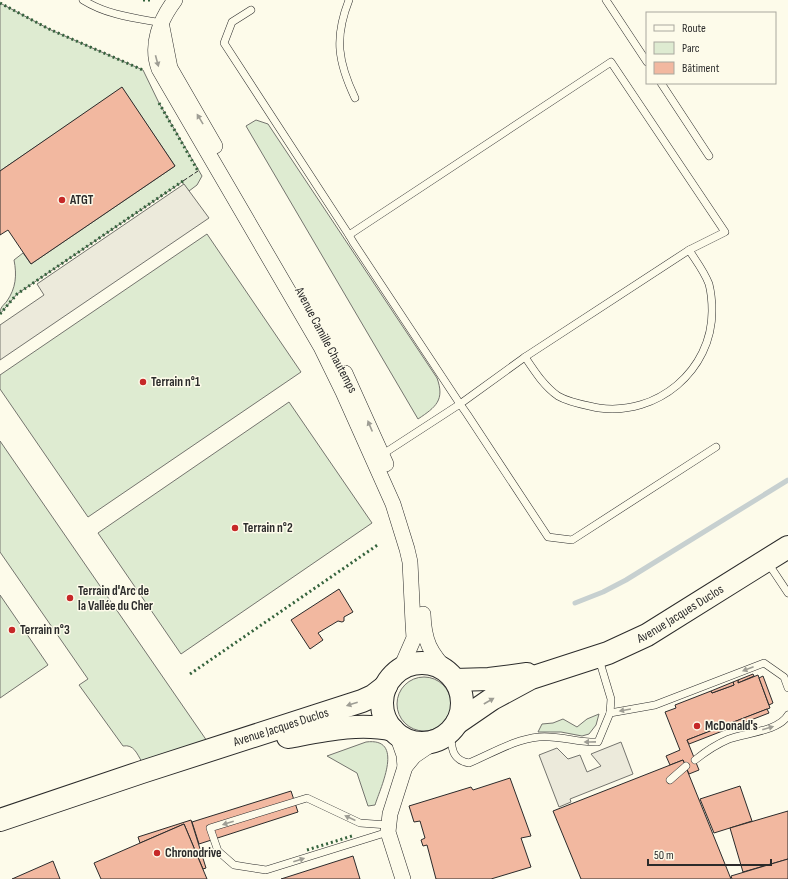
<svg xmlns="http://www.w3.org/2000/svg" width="788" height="879" font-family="'Sofia Sans Condensed',sans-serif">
<rect width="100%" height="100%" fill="#fdfbea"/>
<!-- green -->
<g fill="#deebd1" stroke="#74746e">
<path d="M 0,3 L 51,30 L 143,70 L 159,103 L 202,176 L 197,185 L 189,191 L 182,182 L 17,294 L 0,314 C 0,307 3,306 7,301 C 16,288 17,275 14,260 L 23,253 L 31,264 L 175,166 L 122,88 L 0,171 Z"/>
<path d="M 256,120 L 268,124 L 437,378 C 445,400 436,407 418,419 L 246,126 Z"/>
<path d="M 207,234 L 301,372 L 88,517 L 0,389 L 0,375 Z"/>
<path d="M 289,402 L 372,523 L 181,654 L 98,533 Z"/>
<path d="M 0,441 L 207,741 L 142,762 C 137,754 134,744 123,746 L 79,685 L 88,679 L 0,552 Z"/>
<path d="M 0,595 L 48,665 L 0,698 Z"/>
<circle cx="424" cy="704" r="27"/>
<path d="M 599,714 L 596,725 L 589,734 L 582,736 L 561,732 L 538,732 L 542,724 L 553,723 L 563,719 L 577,727 L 587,719 Z"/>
<path d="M 366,742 C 405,737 381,786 375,805 L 368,806 L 357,773 L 327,756 Z"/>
</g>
<!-- parking -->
<g fill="#eceadb" stroke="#74746e">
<path d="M 184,184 L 209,218 L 0,360 L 0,325 L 44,295 L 37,284 Z"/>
<path d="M 621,742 L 633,774 L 570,799 L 571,802 L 559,807 L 539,755 L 557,748 L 568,759 L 580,755 L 587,772 L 601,766 L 591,754 Z"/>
</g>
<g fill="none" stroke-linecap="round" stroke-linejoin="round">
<!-- stream -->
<path stroke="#c7d0d0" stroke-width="5" d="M 575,603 L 603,592 L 626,580 L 788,480"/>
</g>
<!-- building -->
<g fill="#f2b8a0" stroke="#2b2b2b">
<path d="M 122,87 L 175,166 L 31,264 L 8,230 L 0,235 L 0,171 Z"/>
<path d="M 339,589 L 353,612 L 344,617 L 344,621 L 342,622 L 338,621 L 318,633 L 323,640 L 310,649 L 291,620 Z"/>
<path d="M 753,674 L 754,676 L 738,683 L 738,680 Z"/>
<path d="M 758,675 L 770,708 L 687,740 L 699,770 L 689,774 L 683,760 L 670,765 L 666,756 L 680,750 L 665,712 L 676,708 L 675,705 L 711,691 L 712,693 L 734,685 L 733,682 L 738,680 L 738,683 Z"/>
<path d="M 763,676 L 773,703 L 769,705 L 759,678 Z"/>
<path d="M 733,682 L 734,685 L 712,693 L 711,691 Z"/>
<path d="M 767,709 L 769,713 L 689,744 L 687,740 Z"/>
<path d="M 683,760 L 731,879 L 581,879 L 553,811 Z"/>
<path d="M 510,778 L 531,836 L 521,838 L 531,867 L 491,879 L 436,879 L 427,845 L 423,846 L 421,840 L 425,838 L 420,821 L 414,822 L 409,806 L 471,787 L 473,790 Z"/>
<path d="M 740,786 L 752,821 L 714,833 L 700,799 Z"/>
<path d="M 291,791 L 298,812 L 199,844 L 192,822 Z"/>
<path d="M 788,811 L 788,859 L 743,872 L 730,828 Z"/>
<path d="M 191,820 L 206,868 L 203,869 L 184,824 L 140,843 L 138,837 Z"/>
<path d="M 184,824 L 207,879 L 101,879 L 94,863 Z"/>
<path d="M 353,856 L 360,879 L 281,879 Z"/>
<path d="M 788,859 L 788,879 L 732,879 L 731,876 Z"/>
<path d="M 53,861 L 60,879 L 12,879 Z"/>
</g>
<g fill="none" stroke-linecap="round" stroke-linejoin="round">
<!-- service casing -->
<g stroke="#2b2b2b" stroke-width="8">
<g id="service">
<path d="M 83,0 C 107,15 134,18 162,23"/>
<path d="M 349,0 C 334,38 338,62 355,98"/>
<path d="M 606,0 L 647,62"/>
<path d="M 251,10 L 232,22 L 224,43 L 349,235"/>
<path d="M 661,83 L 709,156"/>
<path d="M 525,357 C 535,372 544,386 558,396 C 570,403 585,405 599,408 C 657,416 712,371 712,311 C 712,302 711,292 709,284 C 704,271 696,261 689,250"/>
<path d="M 380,456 L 460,404 L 525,357 L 689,250 L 725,232 L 611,62 L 349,235 L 353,242 L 460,404 L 467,414 L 548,537 L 572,540 L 716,447"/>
<path d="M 768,563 L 788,593"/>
<path d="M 610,713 L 655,705 L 764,663 L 784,677 L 788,688"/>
<path d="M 450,732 C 452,747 451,760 469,763 C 491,754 515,739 539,737 C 559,735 578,743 598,742 L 610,713 L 611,699 L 599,659"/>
<path d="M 695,760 C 705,752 717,744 729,739 C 746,733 779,731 788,715"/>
<path d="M 670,780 L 686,766"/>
<path d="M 388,825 L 360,823 L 307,798 L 210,828 L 218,851 L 234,865 L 266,870 L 388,832"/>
</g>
</g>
<!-- minor casing -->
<g stroke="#2b2b2b" stroke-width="16">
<g id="minor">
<path d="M 175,0 C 160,20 150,45 159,69 L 321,347 L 343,392 L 393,504 L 407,549 L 410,562 L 413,623 L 414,638 L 400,670"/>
<path d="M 162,27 L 170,68 L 215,146"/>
<path d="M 345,373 L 386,464"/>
<path d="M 423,614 C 424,642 430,652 448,672"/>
<path d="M 397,735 L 404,755 L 405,767"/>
<path d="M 403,879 L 388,832 L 390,814 L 405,767 L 414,756 L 439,739"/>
</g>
</g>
<!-- primary casing -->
<g stroke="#2b2b2b" stroke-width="24">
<g id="primary">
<circle cx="422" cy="703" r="40"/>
<path d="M 455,680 L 489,679 L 527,674"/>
<path id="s1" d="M 457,723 L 492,699 L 531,678 L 608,653 L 647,635 L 788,547"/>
<path d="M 288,737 C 321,731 359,722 393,730"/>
<path id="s2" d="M 0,820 L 142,772 L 362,701 L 373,696 L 386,686"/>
</g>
</g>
<!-- service -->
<use href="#service" stroke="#fdfbea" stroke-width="7"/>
<!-- minor -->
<use href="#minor" stroke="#fdfbea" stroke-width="15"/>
<!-- primary -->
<use href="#primary" stroke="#fdfbea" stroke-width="22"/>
<!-- hedge -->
<g stroke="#34623c" stroke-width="3" stroke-dasharray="2 3" stroke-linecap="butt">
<path d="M 143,0 L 151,0"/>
<path d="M 0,3 L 51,30 L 143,70"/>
<path d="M 159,103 L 198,171"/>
<path d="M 0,314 L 17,294 L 183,181"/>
<path d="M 190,674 L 379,544"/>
<path d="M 307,850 L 352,836"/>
</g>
<!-- fence -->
<path stroke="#2b2b2b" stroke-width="1" stroke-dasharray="5 2" stroke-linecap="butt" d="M 183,181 L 198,171"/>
</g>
<!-- one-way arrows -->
<defs><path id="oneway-solid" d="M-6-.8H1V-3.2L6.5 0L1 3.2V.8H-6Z"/></defs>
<g fill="#9e9d94">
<use href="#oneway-solid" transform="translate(157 61) rotate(75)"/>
<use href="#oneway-solid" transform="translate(200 119) rotate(-121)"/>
<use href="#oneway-solid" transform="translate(370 426) rotate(-113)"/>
<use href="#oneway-solid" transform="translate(748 669) rotate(159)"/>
<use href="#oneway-solid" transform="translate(489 701) rotate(-30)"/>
<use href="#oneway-solid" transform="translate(352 704) rotate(162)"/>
<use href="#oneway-solid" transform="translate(625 710) rotate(170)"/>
<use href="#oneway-solid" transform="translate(768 728) rotate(-16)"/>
<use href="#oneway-solid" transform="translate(590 742) rotate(179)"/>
<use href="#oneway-solid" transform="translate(350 818) rotate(-155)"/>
<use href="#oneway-solid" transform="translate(228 823) rotate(163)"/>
<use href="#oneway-solid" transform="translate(299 860) rotate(-17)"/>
</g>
<!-- markers -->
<g fill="#c62828" stroke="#fdfbea" stroke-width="1.5">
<circle cx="62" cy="200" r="4"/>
<circle cx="143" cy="382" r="4"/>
<circle cx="235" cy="528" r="4"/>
<circle cx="70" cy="598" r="4"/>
<circle cx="12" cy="630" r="4"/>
<circle cx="697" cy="726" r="4"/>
<circle cx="157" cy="853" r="4"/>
</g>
<g text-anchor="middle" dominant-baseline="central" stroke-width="3" stroke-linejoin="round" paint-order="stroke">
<!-- poi labels -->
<g font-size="13" font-weight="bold" fill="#2b2b2b" stroke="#fdfbea" text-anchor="start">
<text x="70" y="200">ATGT</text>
<text x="151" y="382">Terrain n°1</text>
<text x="243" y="528">Terrain n°2</text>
<text x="78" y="591">Terrain d'Arc de<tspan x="78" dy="15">la Vallée du Cher</tspan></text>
<text x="20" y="630">Terrain n°3</text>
<text x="705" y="726">McDonald's</text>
<text x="165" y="853">Chronodrive</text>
</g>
<!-- street labels -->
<g font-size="13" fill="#2b2b2b" stroke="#fdfbea">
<text transform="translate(326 340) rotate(62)">Avenue Camille Chautemps</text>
<text stroke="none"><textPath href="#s1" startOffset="250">Avenue Jacques Duclos</textPath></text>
<text stroke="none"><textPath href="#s2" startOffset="296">Avenue Jacques Duclos</textPath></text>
</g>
</g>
<!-- legend -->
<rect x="646" y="12" width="130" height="72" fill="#fdfbea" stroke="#a9a89e"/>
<rect x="654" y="25" width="20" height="6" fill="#fdfbea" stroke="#a9a89e"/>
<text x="682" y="32" font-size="12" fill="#2b2b2b">Route</text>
<rect x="654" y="42" width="20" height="12" fill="#deebd1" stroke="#a9a89e"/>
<text x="682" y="52" font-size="12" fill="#2b2b2b">Parc</text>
<rect x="654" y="62" width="20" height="12" fill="#f2b8a0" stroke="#a9a89e"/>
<text x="682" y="72" font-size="12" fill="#2b2b2b">Bâtiment</text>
<!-- scale -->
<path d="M648 859v6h123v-6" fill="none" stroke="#2b2b2b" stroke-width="2"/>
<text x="654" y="859" font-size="12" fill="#2b2b2b" stroke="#fdfbea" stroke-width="3" paint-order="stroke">50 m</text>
</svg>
